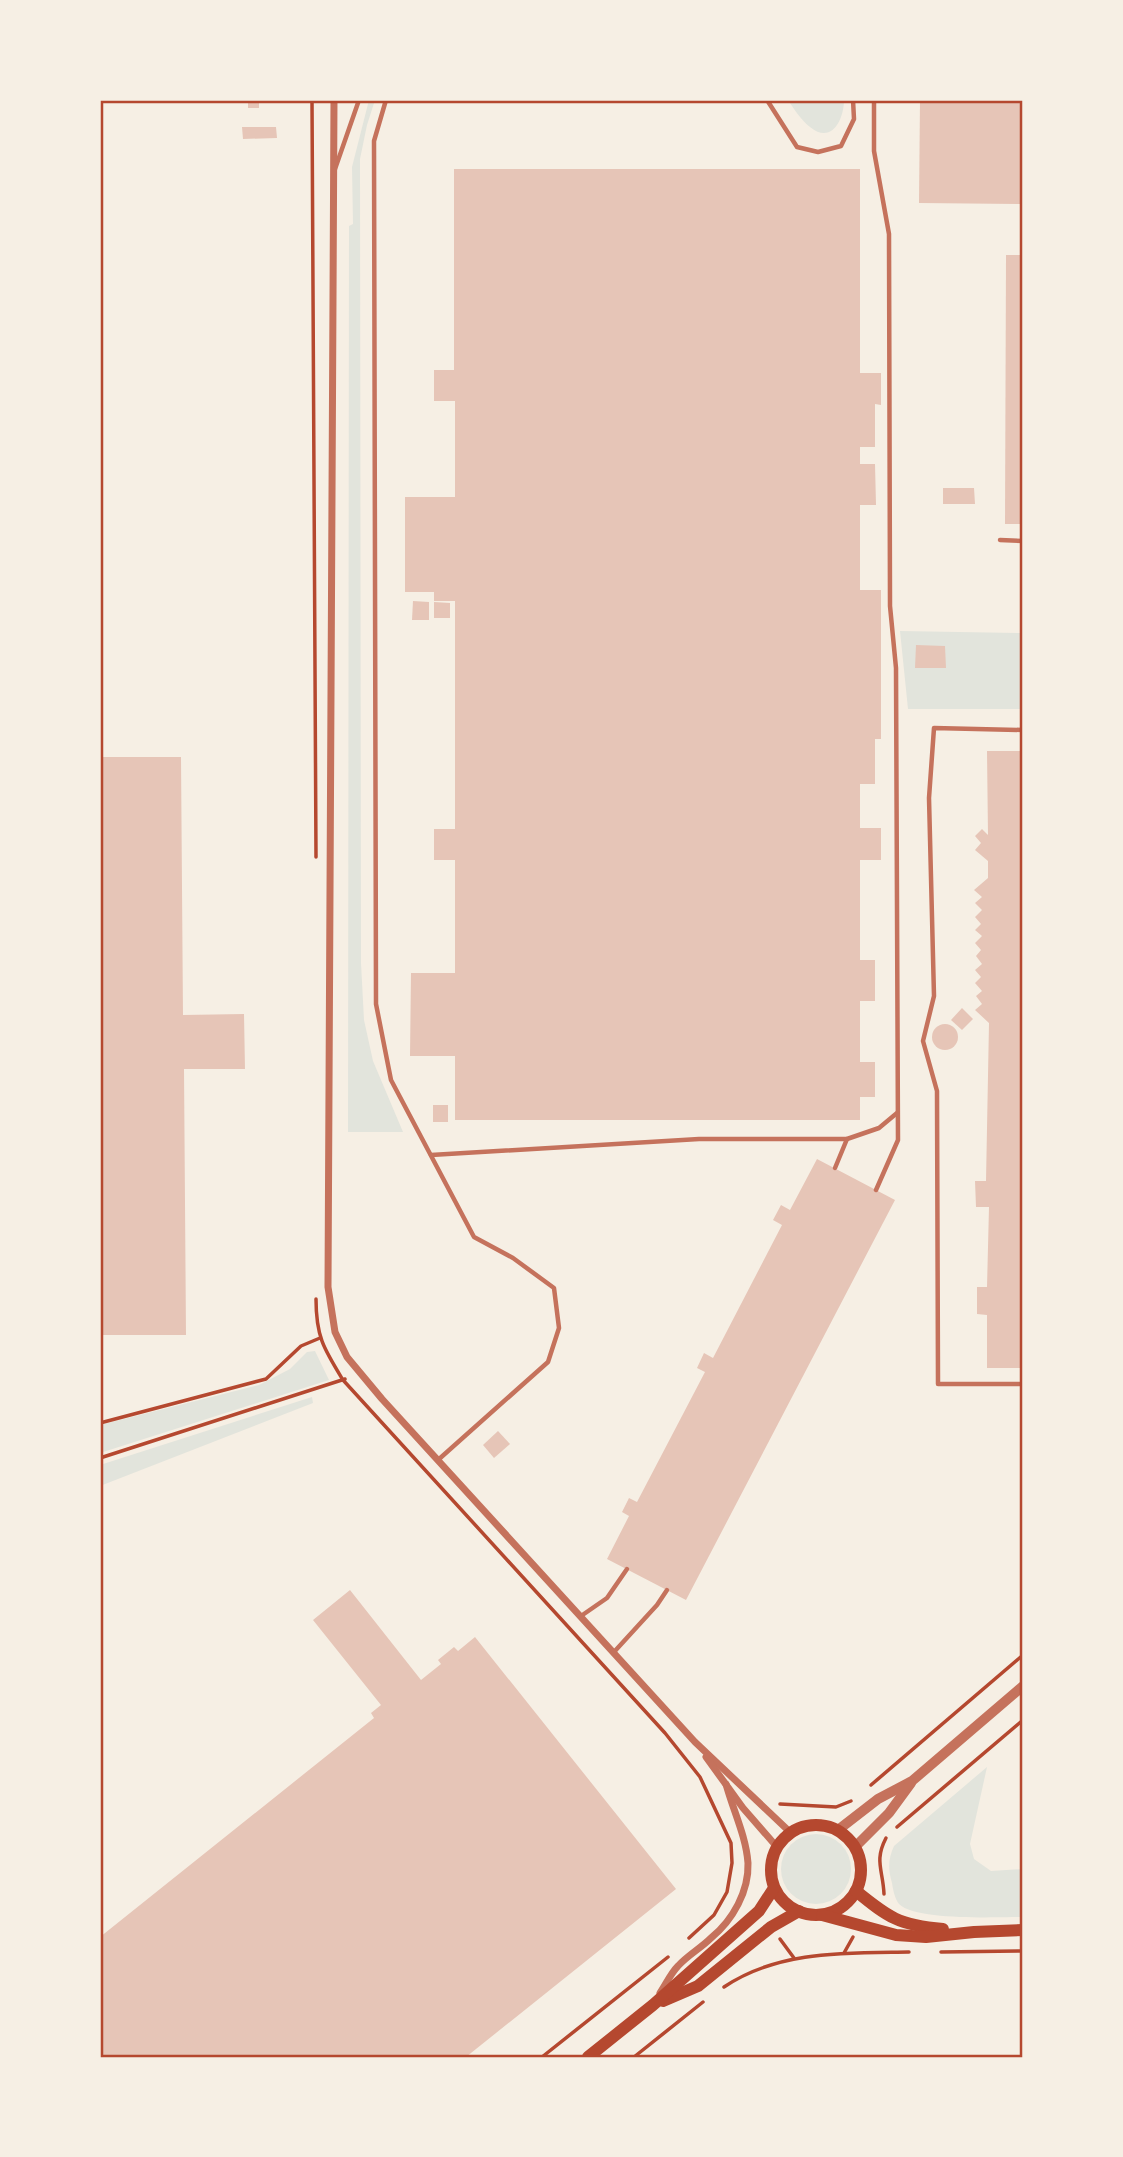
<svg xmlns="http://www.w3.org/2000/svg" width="1123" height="2157" font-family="Jost,sans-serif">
<rect width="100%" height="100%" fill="#f6efe4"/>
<!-- green -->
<g fill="#e2e4dc">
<path d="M 369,100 L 375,100 L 367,125 L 360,159 L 361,963 L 364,1020 L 373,1061 L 403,1132 L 348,1132 L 349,226 L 353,224 L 352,167 Z"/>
<path d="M 788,100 L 844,100 C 844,119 832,145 810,127 C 801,120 794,109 788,100 Z"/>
<path d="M 900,631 L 1023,633 L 1023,709 L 908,709 Z"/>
<path d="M 315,1351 L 329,1380 L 100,1453 L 100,1425 L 259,1385 L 290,1369 L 307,1352 Z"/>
<path d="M 312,1397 L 313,1403 L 100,1486 L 100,1465 Z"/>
<path d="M 987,1767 L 970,1844 L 974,1859 L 991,1871 L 1023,1869 L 1023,1917 C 998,1917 916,1921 899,1904 C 895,1899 893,1890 892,1883 C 888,1869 888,1859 894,1846 Z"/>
<circle cx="816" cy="1869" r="35"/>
</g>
<!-- building -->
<g fill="#e6c5b7">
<rect x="248" y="100" width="11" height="8"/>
<path d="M 920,100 L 1023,100 L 1023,204 L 919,203 Z"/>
<path d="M 242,127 L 276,127 L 277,138 L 243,139 Z"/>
<path d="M 454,169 L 860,169 L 860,373 L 881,373 L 881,405 L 875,404 L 875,447 L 860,447 L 860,464 L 875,464 L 876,505 L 860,505 L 860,590 L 881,590 L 881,739 L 875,739 L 875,784 L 860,784 L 860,828 L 881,828 L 881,860 L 860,860 L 860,960 L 875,960 L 875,1001 L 860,1001 L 860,1062 L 875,1062 L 875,1097 L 860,1097 L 860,1120 L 455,1120 L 455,1056 L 410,1056 L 411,973 L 455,973 L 455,860 L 434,860 L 434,829 L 455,829 L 455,601 L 434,601 L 434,592 L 405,592 L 405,497 L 455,497 L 455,401 L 434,401 L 434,370 L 454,370 Z"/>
<path d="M 1006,255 L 1023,255 L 1023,524 L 1005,524 Z"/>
<path d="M 943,488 L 974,488 L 975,504 L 943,504 Z"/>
<path d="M 413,601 L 429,602 L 429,620 L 412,620 Z"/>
<path d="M 434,602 L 450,603 L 450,618 L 434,618 Z"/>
<path d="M 916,645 L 945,646 L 946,668 L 915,668 Z"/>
<path d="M 987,751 L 1023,751 L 1023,1368 L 987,1368 L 987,1315 L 977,1314 L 977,1287 L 987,1287 L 989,1207 L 976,1207 L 975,1181 L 986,1181 L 989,1023 L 975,1010 L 982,1004 L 976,996 L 982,991 L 975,983 L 981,977 L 975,970 L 982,964 L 976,956 L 981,950 L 975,943 L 982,936 L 975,930 L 981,924 L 975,917 L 982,910 L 975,903 L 982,897 L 974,890 L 988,878 L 988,861 L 975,850 L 981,843 L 975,836 L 982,829 L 988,835 Z"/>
<path d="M 100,757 L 181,757 L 183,1015 L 244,1014 L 245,1069 L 184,1069 L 186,1335 L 100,1335 Z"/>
<path d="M 962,1008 L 973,1019 L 962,1030 L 951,1020 Z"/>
<circle cx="945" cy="1037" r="13"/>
<rect x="433" y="1105" width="15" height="17"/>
<path d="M 817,1159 L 895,1200 L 686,1600 L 607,1559 L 629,1516 L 622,1512 L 629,1498 L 637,1502 L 705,1372 L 697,1368 L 704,1353 L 713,1358 L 782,1225 L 773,1220 L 781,1205 L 790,1210 Z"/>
<path d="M 498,1431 L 510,1444 L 494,1458 L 483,1445 Z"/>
<path d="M 350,1590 L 421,1680 L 441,1664 L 438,1660 L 454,1647 L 458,1651 L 475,1637 L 676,1889 L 466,2057 L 100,2057 L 100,1937 L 374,1718 L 371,1713 L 381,1705 L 313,1620 Z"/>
</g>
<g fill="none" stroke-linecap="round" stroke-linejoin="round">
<!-- path -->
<g stroke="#b5482f" stroke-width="3.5">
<path d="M 312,100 L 316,857"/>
<path d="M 316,1299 C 316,1337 324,1349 343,1380 L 665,1733 L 700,1777 L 731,1843 L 732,1863 L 727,1892 L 714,1915 L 689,1938"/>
<path d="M 100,1423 L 266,1379 L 301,1346 L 320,1338"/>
<path d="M 100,1458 L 345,1379"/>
<path d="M 871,1785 L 1023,1655"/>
<path d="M 780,1804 L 836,1807 L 851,1801"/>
<path d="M 897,1827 L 1023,1720"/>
<path d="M 884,1894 C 883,1870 874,1861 886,1838"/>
<path d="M 780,1939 L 794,1958"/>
<path d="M 941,1952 L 1023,1951"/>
<path d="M 844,1953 L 853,1937"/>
<path d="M 724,1987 C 779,1950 846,1953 909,1952"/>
<path d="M 542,2057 L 668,1957"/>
<path d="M 634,2057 L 703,2002"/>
</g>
<!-- service -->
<g stroke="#c5725c" stroke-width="4.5">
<path d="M 386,100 L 374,141 L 376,1004 L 391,1080 L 474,1237 L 513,1258 L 554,1288 L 559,1328 L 548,1362 L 438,1460"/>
<path d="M 767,100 L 797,147 L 818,152 L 841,146 L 854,119 L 853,100"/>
<path d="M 874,100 L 874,151 L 889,234 L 890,606 L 896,668 L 898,1140 L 876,1190"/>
<path d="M 335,169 L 359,100"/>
<path d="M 1000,540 L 1023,541"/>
<path d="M 1023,730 L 934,728 L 929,798 L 934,996 L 923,1041 L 937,1091 L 938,1384 L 1023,1384"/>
<path d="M 431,1155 L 699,1139 L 847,1139 L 879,1128 L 897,1113"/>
<path d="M 835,1168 L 847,1139"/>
<path d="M 581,1616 L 607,1598 L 627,1569"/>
<path d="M 614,1652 L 657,1605 L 667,1590"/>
</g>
<!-- minor -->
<g stroke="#c5725c" stroke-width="7">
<path d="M 334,100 L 328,1287 L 335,1332 L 347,1357 L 382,1399 L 695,1742 L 791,1833"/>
<path d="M 706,1757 L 743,1808 L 777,1847"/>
<path d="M 660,1993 C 666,1984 671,1973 678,1966 C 688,1955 701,1948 711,1938 C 733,1920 749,1891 748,1863 C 746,1836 733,1810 726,1784"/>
</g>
<!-- tertiary -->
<g stroke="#c5725c" stroke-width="10">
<path d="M 838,1830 L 878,1799 L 912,1781 L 1023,1686"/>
<path d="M 855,1847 L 889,1813 L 911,1783"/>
</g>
<!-- secondary -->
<g stroke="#b5482f" stroke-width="12">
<circle cx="816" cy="1870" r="45"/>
<path d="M 856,1891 C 889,1918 899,1925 943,1929"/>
<path d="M 822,1915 L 896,1935 L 926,1937 L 974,1932 L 1023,1930"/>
<path d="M 663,2001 L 698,1986 L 771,1927 L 799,1911"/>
<path d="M 588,2057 L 653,2005 L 759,1911 L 774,1888"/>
</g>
</g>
<!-- border -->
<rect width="1123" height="2157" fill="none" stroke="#f6efe4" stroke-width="203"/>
<rect x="102" y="102" width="919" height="1954" fill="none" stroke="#b5482f" stroke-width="2.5"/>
</svg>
